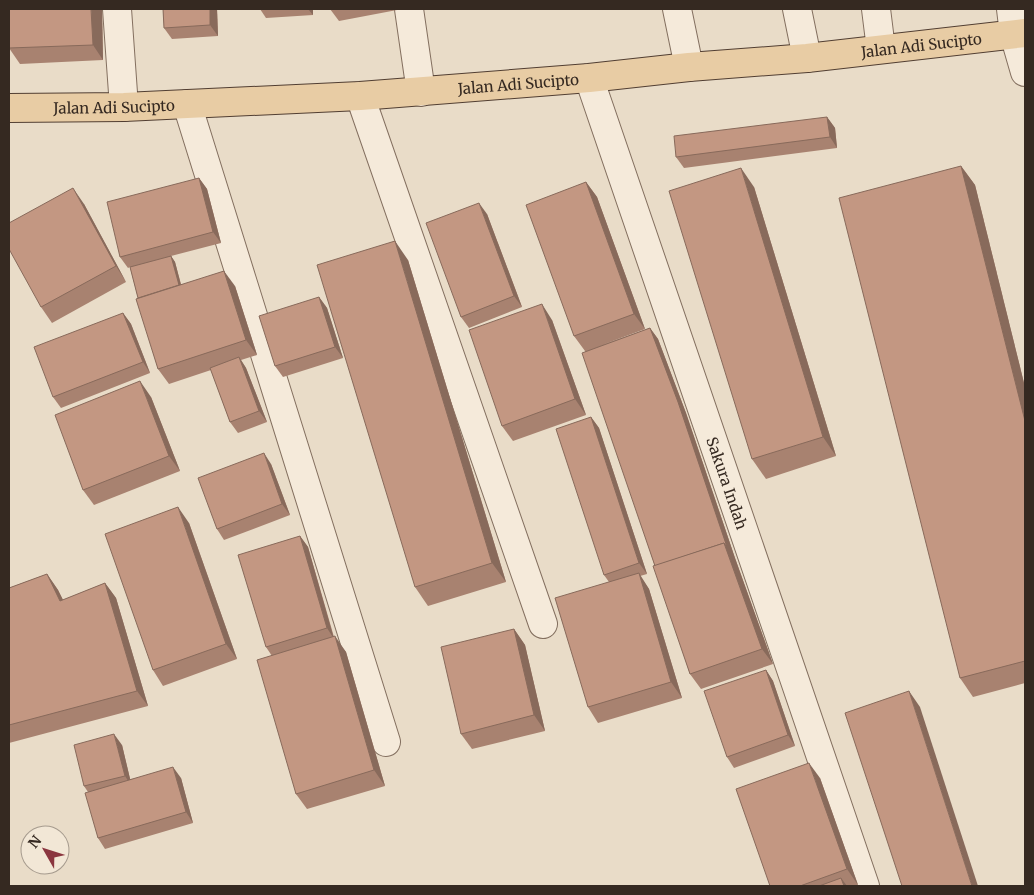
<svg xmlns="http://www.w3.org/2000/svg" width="1034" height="895" font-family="Merriweather,serif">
<rect width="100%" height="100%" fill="#e9dcc8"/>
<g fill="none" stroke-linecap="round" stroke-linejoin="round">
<!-- minor casing -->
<g stroke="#836f5f" stroke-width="30">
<g id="minor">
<path d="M 117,9 L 124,107"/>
<path d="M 409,9 L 421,92"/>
<path d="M 677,9 L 689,67"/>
<path d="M 797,9 L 807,58"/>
<path d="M 876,9 L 881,49"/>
<path d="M 1011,9 L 1014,34 L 1025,72"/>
<path id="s1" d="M 589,78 L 865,886"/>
<path d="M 360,96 L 543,624"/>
<path d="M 187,104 L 386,742"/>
</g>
</g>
<!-- major casing -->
<g stroke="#513e32" stroke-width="30">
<g id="major">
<path id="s2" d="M 9,108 L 124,107 L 360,96 L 589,78 L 689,67 L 807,58 L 1025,33"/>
</g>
</g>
<!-- minor -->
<use href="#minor" stroke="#f5eada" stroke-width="28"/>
<!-- major -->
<use href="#major" stroke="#e8cca4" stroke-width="28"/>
</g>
<!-- wall -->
<g fill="#a88270">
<path d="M 102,9 L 103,60 L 20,64 L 9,48 Z"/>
<path d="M 163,9 L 217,9 L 218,36 L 172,39 L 164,28 Z"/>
<path d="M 260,9 L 313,9 L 313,15 L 266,18 Z"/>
<path d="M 330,9 L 397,9 L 397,10 L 339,21 Z"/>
<path d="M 827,117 L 835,128 L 837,148 L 684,168 L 676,157 Z"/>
<path d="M 961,166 L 975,185 L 1025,387 L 1025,683 L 973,697 L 960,678 Z"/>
<path d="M 199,178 L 207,189 L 221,243 L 171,256 L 175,262 L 181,284 L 235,286 L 257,355 L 241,360 L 246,368 L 267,422 L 238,433 L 230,422 L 211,370 L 169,384 L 158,369 L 138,298 L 130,267 L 128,268 L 120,257 Z"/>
<path d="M 586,182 L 597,197 L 645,329 L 602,345 L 650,328 L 658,339 L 686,413 L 735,558 L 773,664 L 701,689 L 690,674 L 585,351 L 574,336 Z"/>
<path d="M 754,187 L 836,456 L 766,479 L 752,459 Z"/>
<path d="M 84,204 L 126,282 L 52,323 L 41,307 Z"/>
<path d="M 487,214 L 522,307 L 469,328 L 461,317 Z"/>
<path d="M 408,260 L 506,582 L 428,606 L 415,587 Z"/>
<path d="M 319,297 L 327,308 L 343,358 L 283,377 L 275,366 Z"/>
<path d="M 123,313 L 131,324 L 150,373 L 61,408 L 53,397 Z"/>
<path d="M 552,320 L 586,415 L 513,441 L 502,426 Z"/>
<path d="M 151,397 L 180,471 L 94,505 L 83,490 Z"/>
<path d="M 591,417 L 599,428 L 647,574 L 640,576 L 649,589 L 682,698 L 598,723 L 588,707 L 609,582 L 604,575 Z"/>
<path d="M 271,464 L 290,515 L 224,540 L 217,529 Z"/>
<path d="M 189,523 L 237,659 L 163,686 L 153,670 Z"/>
<path d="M 300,536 L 308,547 L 334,637 L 346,652 L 385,786 L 307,809 L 296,794 L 272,656 L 266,647 Z"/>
<path d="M 47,574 L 58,590 L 63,600 L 105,583 L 116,598 L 148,706 L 9,743 L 9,588 Z"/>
<path d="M 514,629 L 525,645 L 545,731 L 472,749 L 461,734 Z"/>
<path d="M 766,670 L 773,681 L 795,746 L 734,768 L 727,757 Z"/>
<path d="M 122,745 L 130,779 L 181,778 L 193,823 L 105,849 L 98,838 L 88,792 L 84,786 Z"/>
<path d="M 820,778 L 858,885 L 853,886 L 770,886 Z"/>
</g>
<!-- shaded-wall -->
<g fill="#886a5b">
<path d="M 91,9 L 102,9 L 103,60 L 93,45 Z"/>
<path d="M 210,9 L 217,9 L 218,36 L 210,25 Z"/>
<path d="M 308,9 L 313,9 L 313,15 Z"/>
<path d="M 827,117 L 835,128 L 837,148 L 830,137 Z"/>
<path d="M 961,166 L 975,185 L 1025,387 L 1025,421 Z"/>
<path d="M 741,168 L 754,187 L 836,456 L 823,437 Z"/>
<path d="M 199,178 L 207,189 L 221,243 L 213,232 Z"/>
<path d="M 586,182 L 597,197 L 645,329 L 634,314 Z"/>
<path d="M 73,188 L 84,204 L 126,282 L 116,266 Z"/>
<path d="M 479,203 L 487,214 L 522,307 L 514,296 Z"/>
<path d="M 395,241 L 408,260 L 506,582 L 492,563 Z"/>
<path d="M 171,256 L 175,262 L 184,297 L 180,291 Z"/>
<path d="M 224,271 L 235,286 L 257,355 L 246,340 Z"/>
<path d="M 319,297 L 327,308 L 343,358 L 335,347 Z"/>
<path d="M 542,304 L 552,320 L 586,415 L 575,399 Z"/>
<path d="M 123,313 L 131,324 L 150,373 L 143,362 Z"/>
<path d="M 650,328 L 658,339 L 686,413 L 735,558 L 773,664 L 762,649 L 724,543 Z"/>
<path d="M 239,357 L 246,368 L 267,422 L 259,411 Z"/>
<path d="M 140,381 L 151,397 L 180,471 L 169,456 Z"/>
<path d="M 591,417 L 599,428 L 647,574 L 639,563 Z"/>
<path d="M 264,453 L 271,464 L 290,515 L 282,504 Z"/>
<path d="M 178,507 L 189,523 L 237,659 L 226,644 Z"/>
<path d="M 300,536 L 308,547 L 334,639 L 327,628 Z"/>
<path d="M 639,573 L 649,589 L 682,698 L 671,682 Z"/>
<path d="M 47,574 L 58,590 L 71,616 L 60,601 Z"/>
<path d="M 105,583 L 116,598 L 148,706 L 137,691 Z"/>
<path d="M 514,629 L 525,645 L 545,731 L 534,715 Z"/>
<path d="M 335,636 L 346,652 L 385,786 L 374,770 Z"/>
<path d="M 766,670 L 773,681 L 795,746 L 788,735 Z"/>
<path d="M 909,691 L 920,707 L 978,886 L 972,886 Z"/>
<path d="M 114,734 L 122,745 L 132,787 L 125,776 Z"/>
<path d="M 809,763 L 820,778 L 858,885 L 847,869 Z"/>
<path d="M 173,767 L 181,778 L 193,823 L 186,812 Z"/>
<path d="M 841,878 L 847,886 L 844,886 Z"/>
</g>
<!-- building -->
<g fill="#c39782" stroke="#886a5b">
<path d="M 9,9 L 91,9 L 93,45 L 9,48 Z"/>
<path d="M 163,9 L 210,9 L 210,25 L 164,28 Z"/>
<path d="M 827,117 L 830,137 L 676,157 L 674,136 Z"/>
<path d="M 961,166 L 1025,421 L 1025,661 L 960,678 L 839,198 Z"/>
<path d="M 741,168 L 823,437 L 752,459 L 669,191 Z"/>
<path d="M 199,178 L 213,232 L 120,257 L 107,202 Z"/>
<path d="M 586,182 L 634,314 L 574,336 L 526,205 Z"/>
<path d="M 73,188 L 116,266 L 41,307 L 9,249 L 9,223 Z"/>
<path d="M 479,203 L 514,296 L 461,317 L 426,223 Z"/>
<path d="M 395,241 L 492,563 L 415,587 L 317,265 Z"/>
<path d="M 171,256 L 179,285 L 138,298 L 130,267 Z"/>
<path d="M 224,271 L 246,340 L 158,369 L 136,299 Z"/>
<path d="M 319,297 L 335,347 L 275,366 L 259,316 Z"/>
<path d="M 542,304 L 575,399 L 502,426 L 469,330 Z"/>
<path d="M 123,313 L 143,362 L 53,397 L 34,347 Z"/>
<path d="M 650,328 L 678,402 L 727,547 L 724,543 L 655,566 L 582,353 Z"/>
<path d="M 239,357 L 259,411 L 230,422 L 210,368 Z"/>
<path d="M 140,381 L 169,456 L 83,490 L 55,415 Z"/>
<path d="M 591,417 L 639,563 L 604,575 L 556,429 Z"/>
<path d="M 264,453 L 282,504 L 217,529 L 198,478 Z"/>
<path d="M 178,507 L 226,644 L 153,670 L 105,534 Z"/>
<path d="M 300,536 L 327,628 L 266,647 L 238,555 Z"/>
<path d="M 724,543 L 762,649 L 690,674 L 653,566 Z"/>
<path d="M 639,573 L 671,682 L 588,707 L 555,598 Z"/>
<path d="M 47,574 L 60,601 L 105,583 L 137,691 L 9,725 L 9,588 Z"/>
<path d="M 514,629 L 534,715 L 461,734 L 441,647 Z"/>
<path d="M 335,636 L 374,770 L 296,794 L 257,660 Z"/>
<path d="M 766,670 L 788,735 L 727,757 L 704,691 Z"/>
<path d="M 909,691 L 972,886 L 902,886 L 845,713 Z"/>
<path d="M 114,734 L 125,776 L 84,786 L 74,745 Z"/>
<path d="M 809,763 L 847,869 L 800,886 L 770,886 L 736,789 Z"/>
<path d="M 173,767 L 186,812 L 98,838 L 85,793 Z"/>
<path d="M 841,878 L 844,886 L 819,886 Z"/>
</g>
<g text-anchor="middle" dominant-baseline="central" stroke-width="4" stroke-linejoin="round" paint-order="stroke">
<!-- street labels -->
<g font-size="15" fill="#352921" stroke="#f2e7d6">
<text stroke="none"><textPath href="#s2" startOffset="915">Jalan Adi Sucipto</textPath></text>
<text stroke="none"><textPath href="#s2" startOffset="510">Jalan Adi Sucipto</textPath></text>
<text stroke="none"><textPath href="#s2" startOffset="105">Jalan Adi Sucipto</textPath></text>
<text stroke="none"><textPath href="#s1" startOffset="428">Sakura Indah</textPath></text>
</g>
</g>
<!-- border -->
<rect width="1034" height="895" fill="none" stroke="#352921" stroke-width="20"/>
<!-- north arrow -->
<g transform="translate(45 850) rotate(309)"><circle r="24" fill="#f2e7d6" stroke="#a69b8e"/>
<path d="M0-4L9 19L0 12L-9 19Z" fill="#8b363f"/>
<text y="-8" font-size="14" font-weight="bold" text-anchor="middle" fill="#352921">N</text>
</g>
</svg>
